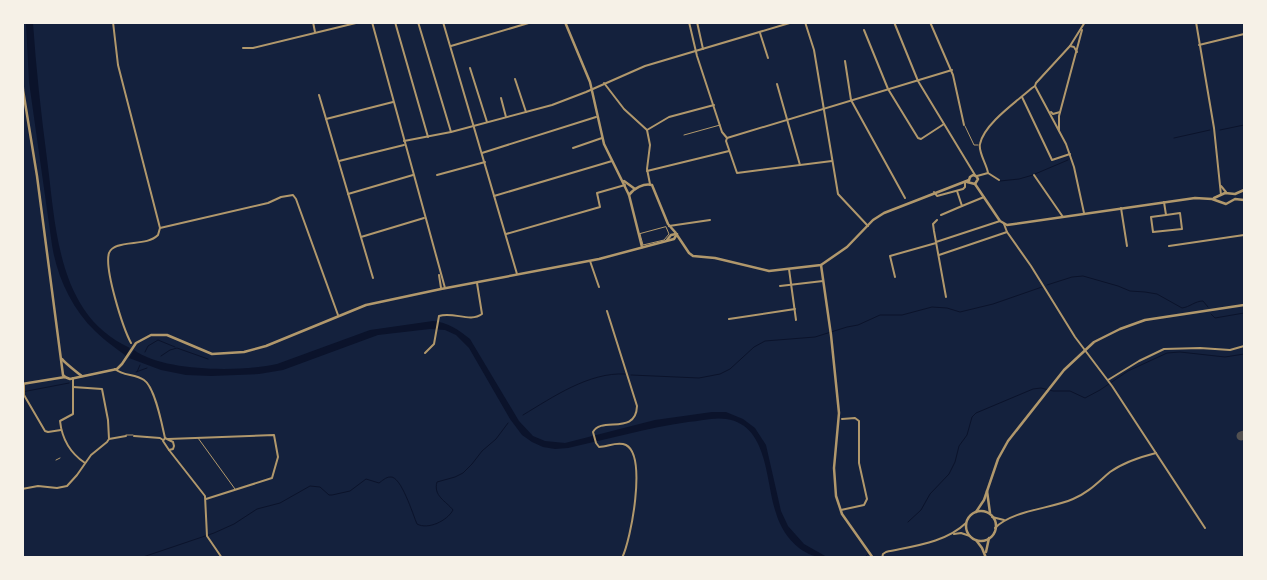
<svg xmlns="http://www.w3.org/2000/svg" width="1267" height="580" font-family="'PT Sans',sans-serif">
<rect width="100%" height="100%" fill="#14213d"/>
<!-- water -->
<g fill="#0b132b">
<path d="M 26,23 L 33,23 C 36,68 41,113 47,159 C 56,227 57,315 130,348 L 126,356 C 116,348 105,341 95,331 C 72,309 57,277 52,245 L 29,82 Z"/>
<path d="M 433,321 C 447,322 459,330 470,339 L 519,421 L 533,436 L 545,441 L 565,443 L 655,420 L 712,412 L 726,412 L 743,419 L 755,428 L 766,445 L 781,511 L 788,526 L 804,544 L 827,557 C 814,557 809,555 799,548 C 788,539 780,527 776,513 C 765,482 769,425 726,419 C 714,417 700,421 688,422 C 647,428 608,439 568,448 L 555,449 L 543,447 L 532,442 L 522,435 L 510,419 L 469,348 L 456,335 L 445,330 L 430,329 L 378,335 L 283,370 L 259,374 L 211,376 L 186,375 L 161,370 L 129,358 L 134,350 C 164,372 241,372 277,364 L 370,330 Z"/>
</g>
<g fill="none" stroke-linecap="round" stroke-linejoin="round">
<!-- stream -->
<g stroke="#0b132b" stroke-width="1">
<path d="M 1220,130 L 1244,125"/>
<path d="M 1174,138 L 1210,130"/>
<path d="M 1035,174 L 1068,160"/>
<path d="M 1000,181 L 1019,179 L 1033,175"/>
<path d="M 1047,285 L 1072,277 L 1083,276 L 1118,286 L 1130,291 L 1145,292 L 1157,294 L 1182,308 C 1190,307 1195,301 1203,301 L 1208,307"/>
<path d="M 1211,314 L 1215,318 L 1244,313"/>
<path d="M 145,352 L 148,346 L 158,340 L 175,347"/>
<path d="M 161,356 L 170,350 L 177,348 L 208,359"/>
<path d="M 136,372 L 147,368"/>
<path d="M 137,372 L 140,365"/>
<path d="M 631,375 L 699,378 L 720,374 L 730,369 L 754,347 L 765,341 L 815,337 L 847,327 L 858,325 L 880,315 L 902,315 L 932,307 L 947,308 L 960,312 L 993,304 L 1042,287"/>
<path d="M 22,392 L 69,383"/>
<path d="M 523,415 C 553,397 589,372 625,374"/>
<path d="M 908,522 L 921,510 L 930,494 L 949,474 L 955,462 L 959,446 L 967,435 L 972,417 L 976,413 L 1033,389 L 1041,388 L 1053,391 L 1070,391 L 1085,398 L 1100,390 L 1128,371 L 1167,353 L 1180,352 L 1225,357 L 1244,354"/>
<path d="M 140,558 L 214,533 L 234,524 L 257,509 L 280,503 L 310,486 L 320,487 L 329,495 L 332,495 L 350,491 L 366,479 L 379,483 C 382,481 386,477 390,477 C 401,475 413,515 417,524 C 428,530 447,521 453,510 C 446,501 433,496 437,482 L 455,477 L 463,473 L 472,464 L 482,451 L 496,439 L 508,423"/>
<path d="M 864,558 L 868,554"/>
</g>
<!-- taxiway -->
<path stroke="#525050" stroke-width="9" d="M 1241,436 L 1244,435"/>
<!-- service -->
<g stroke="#b1986c" stroke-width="1">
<path d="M 684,135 L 720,125"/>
<path d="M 198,438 L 235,489"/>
</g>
<!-- pedestrian -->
<g stroke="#b1986c" stroke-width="1">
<path d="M 965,126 L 974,145 L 978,145"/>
<path d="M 666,227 L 669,234 L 664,240 L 643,245 L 640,234 Z"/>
<path d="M 126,435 L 133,435"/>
<path d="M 56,460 L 60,458"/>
</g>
<!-- minor -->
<g stroke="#b1986c" stroke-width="2">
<path d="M 113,22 L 118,65 L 160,228 L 158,235 C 148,245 130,241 117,246 C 114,247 110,250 109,253 C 104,269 123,328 131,343"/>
<path d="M 313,22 L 315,32"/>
<path d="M 372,22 L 445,288"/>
<path d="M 395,22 L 428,137"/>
<path d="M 418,22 L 451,132"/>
<path d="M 443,22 L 517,274"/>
<path d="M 689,22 L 697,56 L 722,132 L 727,138 L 726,141 L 737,173 L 832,161"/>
<path d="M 697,22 L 703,49"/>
<path d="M 805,22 L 814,50 L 838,194 L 868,226"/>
<path d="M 894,22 L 918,81 L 975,175"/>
<path d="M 930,22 L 953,75 L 964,125"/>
<path d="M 1196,22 L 1214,128 L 1221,195"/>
<path d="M 864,30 L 888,89 L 918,138 L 921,139 L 944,124"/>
<path d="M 760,33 L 768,58"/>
<path d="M 1199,45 L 1244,34"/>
<path d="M 451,46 L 532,22"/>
<path d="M 1070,46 L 1074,47 L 1077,52"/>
<path d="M 243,48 L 253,48 L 360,22"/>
<path d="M 845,61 L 851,100 L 905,198"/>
<path d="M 470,68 L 487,122"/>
<path d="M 515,79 L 526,112"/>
<path d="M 604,83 L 624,109 L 647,130 L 650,145 L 647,169 L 650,184"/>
<path d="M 777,84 L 800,165"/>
<path d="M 1035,86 L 1066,144 L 1074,167 L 1084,213"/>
<path d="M 319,95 L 373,278"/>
<path d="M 1022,97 L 1052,160 L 1070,154"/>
<path d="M 501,98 L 506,117"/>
<path d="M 1051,112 L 1053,114 L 1060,112"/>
<path d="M 326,119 L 393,102"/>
<path d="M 647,130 L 669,117 L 714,105"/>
<path d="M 1059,130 L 1059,116 L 1082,30"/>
<path d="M 727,138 L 952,70"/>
<path d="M 404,141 L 451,132 L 552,105 L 586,92 L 645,66 L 793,22"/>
<path d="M 573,148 L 602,138"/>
<path d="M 482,153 L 596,117"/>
<path d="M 339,161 L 404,145"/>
<path d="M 647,171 L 729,151"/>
<path d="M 988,173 C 987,165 978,152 980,144 C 984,124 1016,102 1032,88 L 1035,86 L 1036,83 L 1070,46 L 1085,22"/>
<path d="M 437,175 L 485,162"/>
<path d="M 1034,175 L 1063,217"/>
<path d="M 977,176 L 988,173 L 999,180"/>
<path d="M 1221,186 L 1226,192"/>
<path d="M 957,191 L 962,206 L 984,197"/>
<path d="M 934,192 L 937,196 L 963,189 L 965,187 L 965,183"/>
<path d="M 348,194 L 413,175"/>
<path d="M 494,196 L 612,161"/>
<path d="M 1164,202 L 1166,215 L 1151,217 L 1153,232 L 1182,229 L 1180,213 L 1166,215"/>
<path d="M 1121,208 L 1127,246"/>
<path d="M 941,215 L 962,206"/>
<path d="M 937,220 L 933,224 L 934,231 L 946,297"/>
<path d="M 1004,224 L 1007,232 L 1031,266 L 1075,337 L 1112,386 L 1205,528"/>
<path d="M 669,226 L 710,220"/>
<path d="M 160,228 L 268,203 L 281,197 L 293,195 L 296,199 L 338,315"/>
<path d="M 506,234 L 600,207 L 597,193 L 625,185"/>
<path d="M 361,237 L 424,218"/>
<path d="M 936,242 L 1000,221"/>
<path d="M 1169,246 L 1244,235"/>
<path d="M 939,255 L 1007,232"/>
<path d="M 590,261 L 599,287"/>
<path d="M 789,269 L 796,320"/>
<path d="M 439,275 L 441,288"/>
<path d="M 895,277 L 890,256 L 936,243"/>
<path d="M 780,286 L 823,281"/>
<path d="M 607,311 L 637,406 C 636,436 601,416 593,432 L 596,443 L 599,447 C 608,447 617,441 626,445 C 647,456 631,540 622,558"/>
<path d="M 729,319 L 795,309"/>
<path d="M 425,353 L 434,344 L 439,316 C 453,311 470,323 482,314 L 477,283"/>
<path d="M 115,369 C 123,376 135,374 144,380 C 155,387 162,425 165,438"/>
<path d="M 73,378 L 73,414 L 60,421 C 62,439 70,453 85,463"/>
<path d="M 1108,380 L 1139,361 L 1164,349 L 1200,348 L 1230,350 L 1244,346"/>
<path d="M 24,384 L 24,395 L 45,431 L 48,432 L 61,430"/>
<path d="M 73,387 L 102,389 L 108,420 L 109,439"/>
<path d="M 134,436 L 160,438 L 163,440"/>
<path d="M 165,438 L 173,442 L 174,446 L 173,449 L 169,450 L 163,441 Z"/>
<path d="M 109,439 L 126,436"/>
<path d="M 168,439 L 274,435 L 278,457 L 272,478 L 206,499"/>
<path d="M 169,450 L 205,496 L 207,536 L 222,558"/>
<path d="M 22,489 L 38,486 L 57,488 L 67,486 L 77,475 L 91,455 L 107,442 L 109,439"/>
<path d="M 841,510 L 864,505 L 867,499 L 859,463 L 859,421 L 855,418 L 842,419"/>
<path d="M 992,517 L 1004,520"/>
<path d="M 995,528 C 1013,510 1050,509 1073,499 C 1088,493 1098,482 1110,472 C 1124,462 1140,457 1156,453"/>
<path d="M 954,534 L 961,533 L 970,536"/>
<path d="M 882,558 L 883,554 L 886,552 C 913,546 945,543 966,523"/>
</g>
<!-- tertiary -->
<g stroke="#b1986c" stroke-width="2.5">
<path d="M 565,22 L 590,82 L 604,144 L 629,195 L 642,247"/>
<path d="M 22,75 L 23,90 L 37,176 L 63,375 L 65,377"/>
<path d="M 624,181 L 635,189"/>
<path d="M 967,182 L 975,184 L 978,179 L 976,176 L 973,175 L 970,177 L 969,180"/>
<path d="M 975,184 L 1000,221 L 1007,225 L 1195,198 L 1212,199 L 1226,204 L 1235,199 L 1244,200"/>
<path d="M 629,195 C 634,188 644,183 652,185 L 668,224 L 675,232 L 689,253 L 693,256 L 715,258 L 769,271 L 821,265 L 847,247 L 873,220 L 884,213 L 969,180"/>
<path d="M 1214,198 L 1225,193 L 1235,194 L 1244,190"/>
<path d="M 667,240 L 671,235 L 676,234"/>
<path d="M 821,265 L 831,335 L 839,413 L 834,468 L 836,496 L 842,514 L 873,558"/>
<path d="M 62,359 C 64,362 80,375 82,376"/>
<path d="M 22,384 L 65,377 L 70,379 L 117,369 L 122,364 L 136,343 L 151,335 L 167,335 L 212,354 L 244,352 L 266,346 L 366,305 L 441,289 L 599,259 L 674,239 L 677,234"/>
<path d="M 987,491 L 990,513"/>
<circle cx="981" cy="526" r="15"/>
<path d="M 976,512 L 984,500 L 998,459 L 1008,441 L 1064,370 L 1094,342 L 1120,329 L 1145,320 L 1244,305"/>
<path d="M 976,540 L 982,548 L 986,558"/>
<path d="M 986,552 L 989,538"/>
</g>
</g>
<!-- border -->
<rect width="1267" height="580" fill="none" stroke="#f6f1e7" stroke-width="48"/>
</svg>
